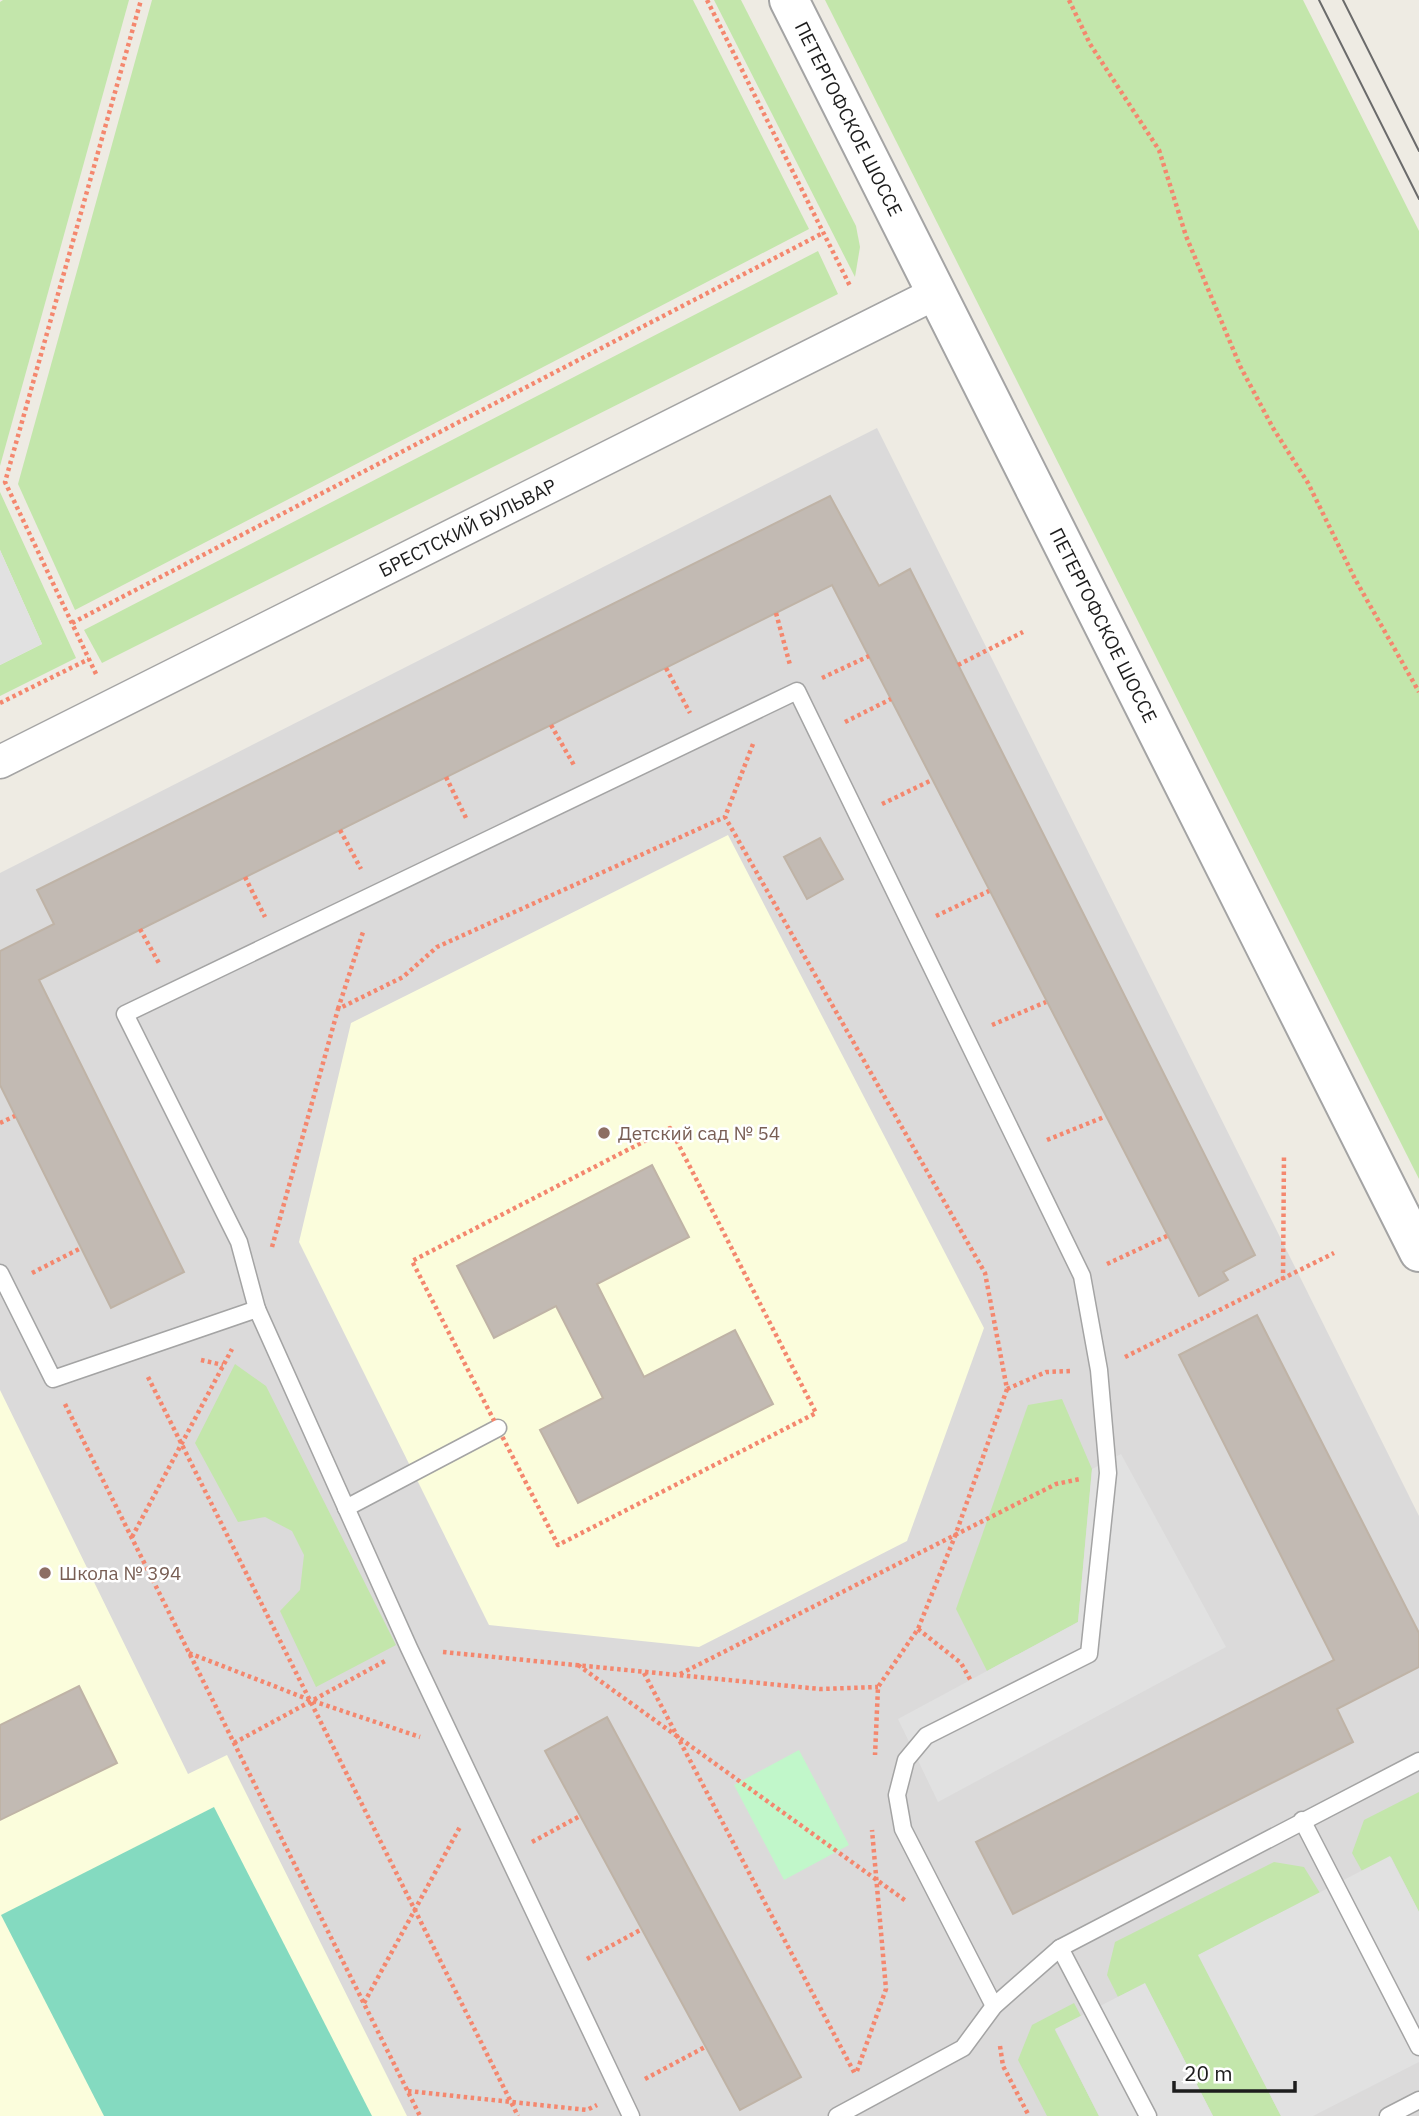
<svg xmlns="http://www.w3.org/2000/svg" width="1419" height="2116" font-family="'IBM Plex Sans',sans-serif">
<rect width="100%" height="100%" fill="#eeebe3"/>
<!-- residential -->
<path fill="#dbdada" d="M 877,428 L 1419,1516 L 1419,2116 L 0,2116 L 0,873 Z"/>
<!-- education -->
<g fill="#fbfddc">
<path d="M 728,835 L 984,1328 L 907,1541 L 699,1647 L 489,1625 L 299,1242 L 351,1023 Z"/>
<path d="M 0,1390 L 188,1774 L 227,1755 L 407,2116 L 0,2116 Z"/>
</g>
<!-- grass -->
<g fill="#c3e6ab">
<path d="M 3,0 L 129,0 L 0,466 L 0,2 Z"/>
<path d="M 152,0 L 693,0 L 809,229 L 75,610 L 18,484 Z"/>
<path d="M 714,0 L 741,0 L 856,226 L 860,247 L 855,277 Z"/>
<path d="M 825,0 L 1303,0 L 1419,231 L 1419,1179 Z"/>
<path d="M 818,251 L 838,294 L 102,663 L 84,630 Z"/>
<path d="M 0,492 L 76,658 L 0,696 L 0,665 L 42,644 L 0,550 Z"/>
<path d="M 235,1364 L 266,1386 L 396,1645 L 316,1687 L 280,1611 L 300,1590 L 304,1555 L 292,1531 L 265,1517 L 238,1522 L 195,1443 Z"/>
<path d="M 1062,1399 L 1092,1469 L 1078,1622 L 987,1671 L 956,1609 L 1028,1405 Z"/>
<path d="M 1419,1792 L 1419,1912 L 1391,1857 L 1362,1871 L 1352,1853 L 1364,1820 Z"/>
<path d="M 1274,1862 L 1304,1867 L 1320,1893 L 1199,1955 L 1281,2116 L 1213,2116 L 1145,1984 L 1118,1997 L 1107,1975 L 1115,1942 Z"/>
<path d="M 1074,2003 L 1081,2016 L 1055,2030 L 1099,2116 L 1047,2116 L 1018,2060 L 1032,2025 Z"/>
</g>
<!-- park -->
<path fill="#c1f7ca" d="M 799,1750 L 849,1845 L 784,1880 L 734,1785 Z"/>
<!-- pitch -->
<path fill="#84dac0" d="M 214,1807 L 372,2116 L 104,2116 L 1,1915 Z"/>
<!-- parking -->
<g fill="#e1e1e1">
<path d="M 0,550 L 42,644 L 0,665 Z"/>
<path d="M 1121,1454 L 1226,1647 L 938,1802 L 898,1719 L 1078,1622 L 1092,1469 Z"/>
<path d="M 1390,1856 L 1419,1912 L 1419,2062 L 1313,2116 L 1281,2116 L 1198,1955 Z"/>
<path d="M 1145,1983 L 1213,2116 L 1099,2116 L 1055,2029 Z"/>
</g>
<!-- building -->
<g fill="#c2bab3" stroke="#bfb3a6" stroke-width="2">
<path d="M 830,496 L 879,586 L 910,569 L 1255,1255 L 1223,1272 L 1228,1280 L 1199,1296 L 832,585 L 39,980 L 184,1272 L 111,1308 L 0,1085 L 0,951 L 54,924 L 37,890 Z"/>
<path d="M 820,838 L 843,879 L 807,899 L 784,857 Z"/>
<path d="M 652,1165 L 689,1237 L 597,1284 L 644,1377 L 735,1330 L 773,1404 L 578,1503 L 540,1430 L 603,1398 L 556,1306 L 494,1338 L 457,1266 Z"/>
<path d="M 1257,1315 L 1419,1633 L 1419,1667 L 1337,1709 L 1353,1742 L 1013,1914 L 976,1842 L 1334,1660 L 1179,1355 Z"/>
<path d="M 79,1686 L 117,1763 L 0,1820 L 0,1725 Z"/>
<path d="M 607,1717 L 801,2077 L 740,2110 L 545,1751 Z"/>
</g>
<g fill="none" stroke-linecap="round" stroke-linejoin="round">
<!-- service casing -->
<g stroke="#a4a4a4" stroke-width="19">
<g id="service">
<path d="M 0,1273 L 53,1379 L 257,1309 L 409,1648 L 631,2116"/>
<path d="M 257,1309 L 239,1242 L 125,1014 L 797,691 L 1082,1276 L 1099,1370 L 1108,1473 L 1089,1654 L 926,1736 L 906,1760 L 897,1795 L 903,1829 L 994,2006"/>
<path d="M 346,1508 L 498,1428"/>
<path d="M 1302,1820 L 1419,2047"/>
<path d="M 1060,1948 L 1148,2116"/>
<path d="M 837,2116 L 963,2048 L 994,2006 L 1060,1948 L 1419,1761"/>
<path d="M 1388,2116 L 1419,2100"/>
</g>
</g>
<!-- minor casing -->
<g stroke="#a4a4a4" stroke-width="35">
<g id="minor">
<path id="s1" d="M 0,762 L 936,293"/>
</g>
</g>
<!-- tertiary casing -->
<g stroke="#a4a4a4" stroke-width="42">
<g id="tertiary">
<path id="s2" d="M 789,0 L 1419,1252"/>
</g>
</g>
<!-- path -->
<g stroke="#f4876e" stroke-width="4.5" stroke-dasharray="3.5 3.5" stroke-linecap="butt">
<path d="M 707,0 L 851,288"/>
<path d="M 1069,0 L 1090,44 L 1159,150 L 1186,236 L 1240,366 L 1273,428 L 1308,483 L 1355,579 L 1419,692"/>
<path d="M 776,613 L 790,665"/>
<path d="M 72,623 L 823,233"/>
<path d="M 958,665 L 1023,632"/>
<path d="M 666,668 L 690,713"/>
<path d="M 96,674 L 5,482 L 141,0"/>
<path d="M 822,678 L 869,656"/>
<path d="M 0,703 L 89,659"/>
<path d="M 845,722 L 891,699"/>
<path d="M 551,725 L 575,767"/>
<path d="M 753,744 L 725,817 L 985,1273 L 1007,1389 L 955,1536 L 918,1629 L 878,1687 L 875,1755"/>
<path d="M 446,777 L 467,820"/>
<path d="M 882,804 L 932,780"/>
<path d="M 340,830 L 361,869"/>
<path d="M 245,877 L 265,917"/>
<path d="M 936,916 L 989,891"/>
<path d="M 140,929 L 160,965"/>
<path d="M 338,1009 L 363,932"/>
<path d="M 992,1025 L 1046,1002"/>
<path d="M 0,1123 L 15,1116"/>
<path d="M 670,1128 L 816,1413 L 558,1545 L 412,1261 Z"/>
<path d="M 1047,1140 L 1104,1117"/>
<path d="M 272,1247 L 338,1009 L 403,977 L 437,947 L 725,817"/>
<path d="M 1107,1264 L 1167,1236"/>
<path d="M 32,1273 L 81,1248"/>
<path d="M 1283,1280 L 1284,1154"/>
<path d="M 1125,1357 L 1334,1253"/>
<path d="M 201,1360 L 223,1365"/>
<path d="M 148,1377 L 518,2116"/>
<path d="M 1007,1389 L 1046,1372 L 1070,1371"/>
<path d="M 65,1404 L 420,2116"/>
<path d="M 132,1537 L 232,1349"/>
<path d="M 918,1629 L 961,1663 L 971,1681"/>
<path d="M 443,1652 L 820,1689 L 878,1687"/>
<path d="M 189,1653 L 310,1700 L 420,1737"/>
<path d="M 578,1665 L 906,1901"/>
<path d="M 644,1673 L 855,2074"/>
<path d="M 680,1674 L 1056,1484 L 1080,1479"/>
<path d="M 234,1743 L 385,1661"/>
<path d="M 532,1842 L 580,1816"/>
<path d="M 587,1959 L 642,1929"/>
<path d="M 364,2003 L 461,1825"/>
<path d="M 1000,2046 L 1003,2066 L 1029,2116"/>
<path d="M 857,2071 L 886,1989 L 872,1830"/>
<path d="M 645,2079 L 705,2047"/>
<path d="M 408,2091 L 587,2110 L 597,2105"/>
</g>
<!-- service -->
<use href="#service" stroke="#fff" stroke-width="16"/>
<!-- minor -->
<use href="#minor" stroke="#fff" stroke-width="32"/>
<!-- tertiary -->
<use href="#tertiary" stroke="#fff" stroke-width="38"/>
<!-- tram -->
<g stroke="#6b6b6b" stroke-width="2">
<path d="M 1319,0 L 1419,199"/>
<path d="M 1343,0 L 1419,151"/>
</g>
</g>
<!-- markers -->
<g fill="#8d6e63" stroke="#fff" stroke-width="2.5">
<circle cx="604" cy="1133" r="7"/>
<circle cx="45" cy="1573" r="7"/>
</g>
<g text-anchor="middle" dominant-baseline="central" stroke-width="5" stroke-linejoin="round" paint-order="stroke">
<!-- street labels -->
<g font-size="19" fill="#1d1d1d" stroke="#fff">
<text stroke="none"><textPath href="#s2" startOffset="133">ПЕТЕРГОФСКОЕ ШОССЕ</textPath></text>
<text stroke="none"><textPath href="#s1" startOffset="523">БРЕСТСКИЙ БУЛЬВАР</textPath></text>
<text stroke="none"><textPath href="#s2" startOffset="700">ПЕТЕРГОФСКОЕ ШОССЕ</textPath></text>
</g>
<!-- education labels -->
<g font-size="19" fill="#785e54" stroke="#fff" text-anchor="start">
<text x="618" y="1133">Детский сад № 54</text>
<text x="59" y="1573">Школа № 394</text>
</g>
</g>
<!-- scale -->
<path d="M1174 2081v10h121v-10" fill="none" stroke="#1d1d1d" stroke-width="3.5"/>
<text x="1184" y="2081" font-size="21" fill="#1d1d1d" stroke="#ffffff" stroke-width="5" paint-order="stroke">20 m</text>
</svg>
